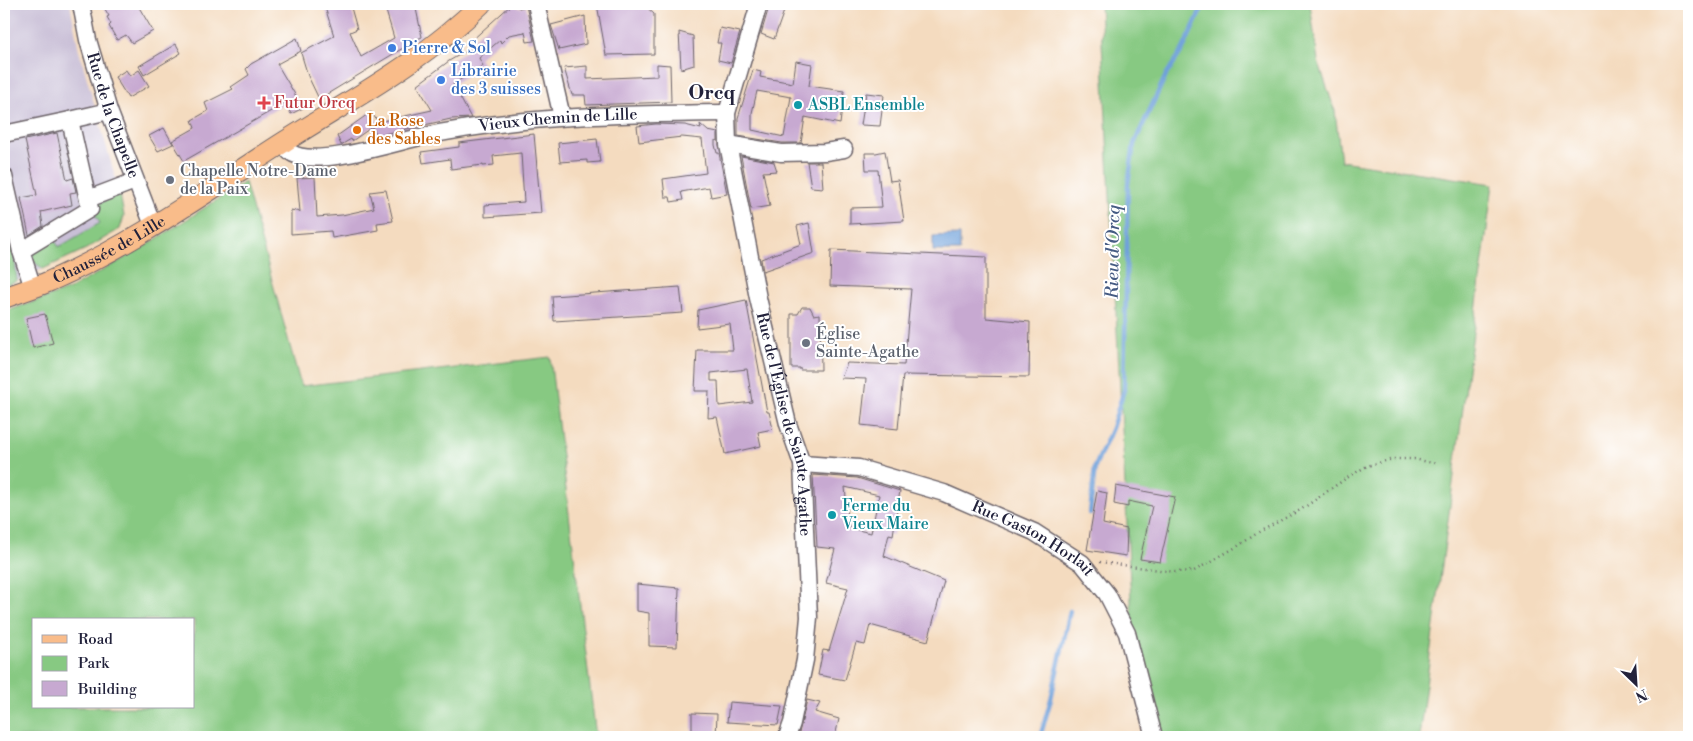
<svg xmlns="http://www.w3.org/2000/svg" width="1693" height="741" font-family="'Libre Bodoni',serif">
<rect width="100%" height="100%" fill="#fff"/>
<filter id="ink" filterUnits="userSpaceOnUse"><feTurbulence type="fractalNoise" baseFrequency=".02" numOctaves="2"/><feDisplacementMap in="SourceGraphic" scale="10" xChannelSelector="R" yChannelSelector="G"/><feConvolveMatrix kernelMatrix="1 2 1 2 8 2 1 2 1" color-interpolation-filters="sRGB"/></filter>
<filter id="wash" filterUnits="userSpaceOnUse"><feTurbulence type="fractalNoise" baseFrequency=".0096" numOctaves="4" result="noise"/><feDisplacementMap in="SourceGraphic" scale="20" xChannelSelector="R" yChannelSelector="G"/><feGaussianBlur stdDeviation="1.12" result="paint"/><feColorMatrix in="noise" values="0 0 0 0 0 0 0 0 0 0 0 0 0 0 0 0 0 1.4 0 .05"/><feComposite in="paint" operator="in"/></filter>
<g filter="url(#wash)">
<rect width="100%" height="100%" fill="#f4dbbf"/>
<!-- industrial -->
<path fill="#c9bfd7" d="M 4,4 L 70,4 L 79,51 L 120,194 L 124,216 L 120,229 L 86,249 L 17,281 L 4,285 Z"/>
<!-- green -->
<g fill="#87c982" stroke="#54765e" fill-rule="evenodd">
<path d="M 1100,4 L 1310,4 L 1318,61 L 1335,111 L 1341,161 L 1493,184 L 1419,737 L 1163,737 L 1134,659 Z"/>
<path d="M 245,182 L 301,386 L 550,357 L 596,737 L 4,737 L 4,312 L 68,290 L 139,250 ZM 34,620 L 194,620 L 194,707 L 34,707 Z"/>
<path d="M 120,194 L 124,216 L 120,229 L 86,249 L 43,269 L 34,262 L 32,252 L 53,238 L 59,247 L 100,223 L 94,213 L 96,205 Z"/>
<path d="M 6,235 L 11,239 L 13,244 L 17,281 L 4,285 L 4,236 Z"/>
</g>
<!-- water -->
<path fill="#70a1da" stroke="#49628a" d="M 960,235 L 960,251 L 933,251 L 933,236 Z"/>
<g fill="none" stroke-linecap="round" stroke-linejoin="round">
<!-- stream -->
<g stroke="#70a1da" stroke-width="4.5">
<path d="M 1090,513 L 1095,467 L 1112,428 L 1124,390 L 1128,184 L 1134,144 L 1166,75 L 1183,49 L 1204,4"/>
<path d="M 1040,737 L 1051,699 L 1070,611"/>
</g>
</g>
<g id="blocks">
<!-- building -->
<g fill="#c7a9d1" fill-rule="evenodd">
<path d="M 102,4 L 137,4 L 153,31 L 132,43 L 126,35 L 117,40 L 109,26 L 111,24 L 107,17 L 109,16 Z"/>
<path d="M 324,4 L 350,4 L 357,29 L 350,32 L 361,57 L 394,38 L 384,4 L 415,4 L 422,37 L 407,44 L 408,45 L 319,99 L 308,76 L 301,53 L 334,36 Z"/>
<path d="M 512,4 L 515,4 L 519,8 L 526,6 L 534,41 L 527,42 L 525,32 L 509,35 L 501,43 L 500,40 L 479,58 L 483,66 L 453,84 L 471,118 L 451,119 L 384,134 L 379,137 L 372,127 L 352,141 L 351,139 L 341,145 L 337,136 L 371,112 L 378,122 L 432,110 L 417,85 L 449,61 L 473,47 L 470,42 Z"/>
<path d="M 597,4 L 643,4 L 654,14 L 654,54 L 606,55 Z"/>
<path d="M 769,7 L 784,11 L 774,39 L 761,34 Z"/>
<path d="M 585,16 L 586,44 L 559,50 L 551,25 Z"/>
<path d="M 720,28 L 740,32 L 731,63 L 718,60 L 721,43 L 717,43 Z"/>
<path d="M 679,32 L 693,36 L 694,65 L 681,69 Z"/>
<path d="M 297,38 L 301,51 L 277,64 L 303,108 L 291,114 L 285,103 L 184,161 L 172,141 L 195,128 L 192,120 L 208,111 L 205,103 L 233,89 L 231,87 L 249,75 L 246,69 L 251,64 Z"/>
<path d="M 176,44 L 181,53 L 144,75 L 139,66 Z"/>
<path d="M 796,61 L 812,64 L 809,86 L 844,91 L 840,124 L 805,117 L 801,143 L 782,143 L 738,136 L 738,118 L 753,70 L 761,72 L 760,77 L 793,83 ZM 757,91 L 791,97 L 784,137 L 752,130 L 752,113 Z"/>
<path d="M 657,64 L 670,65 L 671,102 L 586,105 L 585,95 L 572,95 L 564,68 L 587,66 L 587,79 L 657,76 Z"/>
<path d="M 126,70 L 130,76 L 139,70 L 149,86 L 128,98 L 115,77 Z"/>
<path d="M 866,93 L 884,95 L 880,126 L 861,125 Z"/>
<path d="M 656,124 L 685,125 L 701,129 L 700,124 L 708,131 L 718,133 L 718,141 L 715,140 L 715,145 L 717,153 L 719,153 L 727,194 L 711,197 L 709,187 L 681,192 L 683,200 L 671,202 L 670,197 L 665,197 L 663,179 L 706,173 L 702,139 L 682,137 L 639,142 L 637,126 Z"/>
<path d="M 164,128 L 173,144 L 158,151 L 149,136 Z"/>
<path d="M 57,133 L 67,180 L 73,178 L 76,192 L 70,193 L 72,205 L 41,212 L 43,226 L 29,235 L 21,198 L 37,195 L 25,140 Z"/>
<path d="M 534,134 L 541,213 L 485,217 L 485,205 L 524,202 L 521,153 L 493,156 L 494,165 L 483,166 L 483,165 L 451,169 L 450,159 L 423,163 L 421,152 L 459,147 L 459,143 Z"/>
<path d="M 597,139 L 600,162 L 587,163 L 587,160 L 560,162 L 558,143 Z"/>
<path d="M 885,151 L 890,181 L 898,180 L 904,221 L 850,224 L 850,208 L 882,207 L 878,170 L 866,170 L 865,153 L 876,153 Z"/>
<path d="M 741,156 L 774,162 L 777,171 L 763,172 L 770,206 L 751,209 Z"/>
<path d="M 807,162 L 821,162 L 823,188 L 811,187 Z"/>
<path d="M 315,177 L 317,217 L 342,215 L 374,208 L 370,192 L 386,190 L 393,221 L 377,223 L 378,230 L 332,238 L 331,231 L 291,234 L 291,210 L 300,212 L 297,178 Z"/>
<path d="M 809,223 L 814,253 L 763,271 L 761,259 L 801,244 L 797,226 Z"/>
<path d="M 831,250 L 986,257 L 986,318 L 1030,322 L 1029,377 L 903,375 L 898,429 L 861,425 L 866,379 L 841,378 L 847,363 L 904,365 L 911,289 L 830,286 Z"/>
<path d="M 680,287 L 683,313 L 554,321 L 552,296 Z"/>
<path d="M 746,300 L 767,412 L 769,412 L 773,429 L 758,432 L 761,446 L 725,454 L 717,417 L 708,418 L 709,391 L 695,391 L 697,350 L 733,350 L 730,324 L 697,328 L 698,310 ZM 747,369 L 752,402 L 719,406 L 718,381 L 711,381 L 711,373 Z"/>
<path d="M 802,307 L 810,307 L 814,315 L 820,314 L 821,370 L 800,370 L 800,368 L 791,368 L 791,314 L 798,314 Z"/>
<path d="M 45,314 L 53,343 L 33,348 L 26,318 Z"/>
<path d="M 813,475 L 857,478 L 900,491 L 893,535 L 889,534 L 884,556 L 944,581 L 928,641 L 870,625 L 865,645 L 856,643 L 845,680 L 818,675 L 823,650 L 829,651 L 848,588 L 826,583 L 835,549 L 817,547 ZM 845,487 L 879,495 L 871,533 L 849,528 Z"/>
<path d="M 1116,486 L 1175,497 L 1160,562 L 1140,559 L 1152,506 L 1128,501 L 1128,507 L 1114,504 Z"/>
<path d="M 1097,491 L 1107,493 L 1103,524 L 1127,529 L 1126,556 L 1087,550 Z"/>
<path d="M 637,584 L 679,588 L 677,647 L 649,646 L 649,613 L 637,611 Z"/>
<path d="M 807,700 L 820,703 L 815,712 L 839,719 L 835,737 L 798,737 Z"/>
<path d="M 729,702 L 782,706 L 778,725 L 727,722 Z"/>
<path d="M 692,713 L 717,714 L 716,737 L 692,737 Z"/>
</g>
</g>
</g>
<g filter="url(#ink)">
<use href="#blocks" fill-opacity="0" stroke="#6c6369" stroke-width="1"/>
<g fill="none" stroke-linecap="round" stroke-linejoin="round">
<!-- minor casing -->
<g stroke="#6c6369" stroke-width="19">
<g id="minor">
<path id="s1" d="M 81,4 L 88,40 L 109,111 L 153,225"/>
<path d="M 536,4 L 562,117"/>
<path id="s2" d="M 759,4 L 727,113 L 728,144 L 758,298 L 788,424 L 802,464 L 809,617 L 805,660 L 792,723 L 787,737"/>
<path d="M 70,120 L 109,111"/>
<path d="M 4,134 L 70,120 L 90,209 L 21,251 L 33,288"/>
<path id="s3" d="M 283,143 C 285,145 287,150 290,152 C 312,169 393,143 420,137 C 521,115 624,114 727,113"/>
<path d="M 728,144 L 781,153 L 825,152 L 844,149"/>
<path d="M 4,176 L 21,251"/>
<path d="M 88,199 L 135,181"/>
<path id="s4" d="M 802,464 L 859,468 L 944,493 L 1034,532 L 1082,563 L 1107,594 L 1127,633 L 1154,737"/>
</g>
</g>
<!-- major casing -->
<g stroke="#6c6369" stroke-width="22">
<g id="major">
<path id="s5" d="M 4,298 C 19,292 35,288 50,281 C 131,246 209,190 284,142 C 353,98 421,63 481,4"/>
</g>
</g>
<!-- path -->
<path stroke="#6c6369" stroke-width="2.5" stroke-dasharray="1 4" stroke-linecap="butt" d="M 1100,562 L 1175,572 L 1194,571 L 1238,546 L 1259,532 L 1302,509 L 1345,479 L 1367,466 L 1393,459 L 1414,459 L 1437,464"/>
<!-- minor -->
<use href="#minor" stroke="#fff" stroke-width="16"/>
<!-- major -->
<use href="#major" stroke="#f9bc8a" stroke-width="20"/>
</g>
</g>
<!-- markers -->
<g fill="#3f7fe0" stroke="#fff" stroke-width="2">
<circle cx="392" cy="48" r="5"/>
<circle cx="441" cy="80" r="5"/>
</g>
<path fill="#e0444e" stroke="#fff" stroke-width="2" d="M261.5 95.5h5v5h5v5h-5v5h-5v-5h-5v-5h5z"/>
<g fill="#0f9aa8" stroke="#fff" stroke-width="2">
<circle cx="798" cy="105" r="5"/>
<circle cx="832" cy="515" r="5"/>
</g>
<circle fill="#e8710a" stroke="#fff" stroke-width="2" cx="357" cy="130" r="5"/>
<g fill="#6b7280" stroke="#fff" stroke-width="2">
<circle cx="170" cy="180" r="5"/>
<circle cx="806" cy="343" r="5"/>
</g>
<g text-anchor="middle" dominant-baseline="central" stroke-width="4" stroke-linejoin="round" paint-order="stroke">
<!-- shop labels -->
<g font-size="16" fill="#366cbe" stroke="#fff" text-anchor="start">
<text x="402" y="48">Pierre &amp; Sol</text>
<text x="451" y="71">Librairie<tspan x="451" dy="18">des 3 suisses</tspan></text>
</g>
<!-- health labels -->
<g font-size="16" fill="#be3a42" stroke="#fff" text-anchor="start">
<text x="274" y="103">Futur Orcq</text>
</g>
<!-- culture labels -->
<g font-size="16" fill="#0d838f" stroke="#fff" text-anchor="start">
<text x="808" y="105">ASBL Ensemble</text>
<text x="842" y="506">Ferme du<tspan x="842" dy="18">Vieux Maire</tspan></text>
</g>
<!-- street labels -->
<g font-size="16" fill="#22223b" stroke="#fff">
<text stroke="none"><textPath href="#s1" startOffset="116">Rue de la Chapelle</textPath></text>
<text stroke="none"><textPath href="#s3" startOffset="284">Vieux Chemin de Lille</textPath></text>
<text stroke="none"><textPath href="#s5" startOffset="116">Chaussée de Lille</textPath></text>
<text stroke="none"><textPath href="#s2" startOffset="431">Rue de l'Église de Sainte Agathe</textPath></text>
<text stroke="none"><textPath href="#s4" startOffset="246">Rue Gaston Horlait</textPath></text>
</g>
<!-- food labels -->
<g font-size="16" fill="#c56008" stroke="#fff" text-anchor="start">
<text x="367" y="121">La Rose<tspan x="367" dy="18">des Sables</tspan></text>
</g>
<!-- worship labels -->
<g font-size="16" fill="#5b616d" stroke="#fff" text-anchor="start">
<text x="180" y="171">Chapelle Notre-Dame<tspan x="180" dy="18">de la Paix</tspan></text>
<text x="816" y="334">Église<tspan x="816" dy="18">Sainte-Agathe</tspan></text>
</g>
<!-- water labels -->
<g font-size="18" font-style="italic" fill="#455b83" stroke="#fff">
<text transform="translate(1113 252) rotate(-89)">Rieu d'Orcq</text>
</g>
<!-- quarter labels -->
<g font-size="19" font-weight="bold" fill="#22223b" stroke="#fff">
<text x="712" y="93">Orcq</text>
</g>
</g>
<!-- margin -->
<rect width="1693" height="741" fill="none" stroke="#fff" stroke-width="20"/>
<!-- legend -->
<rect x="32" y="618" width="162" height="90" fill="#ffffff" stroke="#a7a7b1"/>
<rect x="42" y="635" width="25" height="8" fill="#f9bc8a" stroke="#a7a7b1"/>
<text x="78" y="644" font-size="15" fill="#22223b">Road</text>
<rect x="42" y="656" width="25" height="15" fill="#87c982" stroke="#a7a7b1"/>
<text x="78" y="668" font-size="15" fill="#22223b">Park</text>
<rect x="42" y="681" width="25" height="15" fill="#c7a9d1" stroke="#a7a7b1"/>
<text x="78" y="694" font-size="15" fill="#22223b">Building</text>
<!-- north arrow -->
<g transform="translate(1636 684) rotate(155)" stroke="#ffffff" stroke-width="4" paint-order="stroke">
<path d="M0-4L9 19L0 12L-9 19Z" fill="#22223b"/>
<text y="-8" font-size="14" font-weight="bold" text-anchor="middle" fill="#22223b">N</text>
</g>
</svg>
